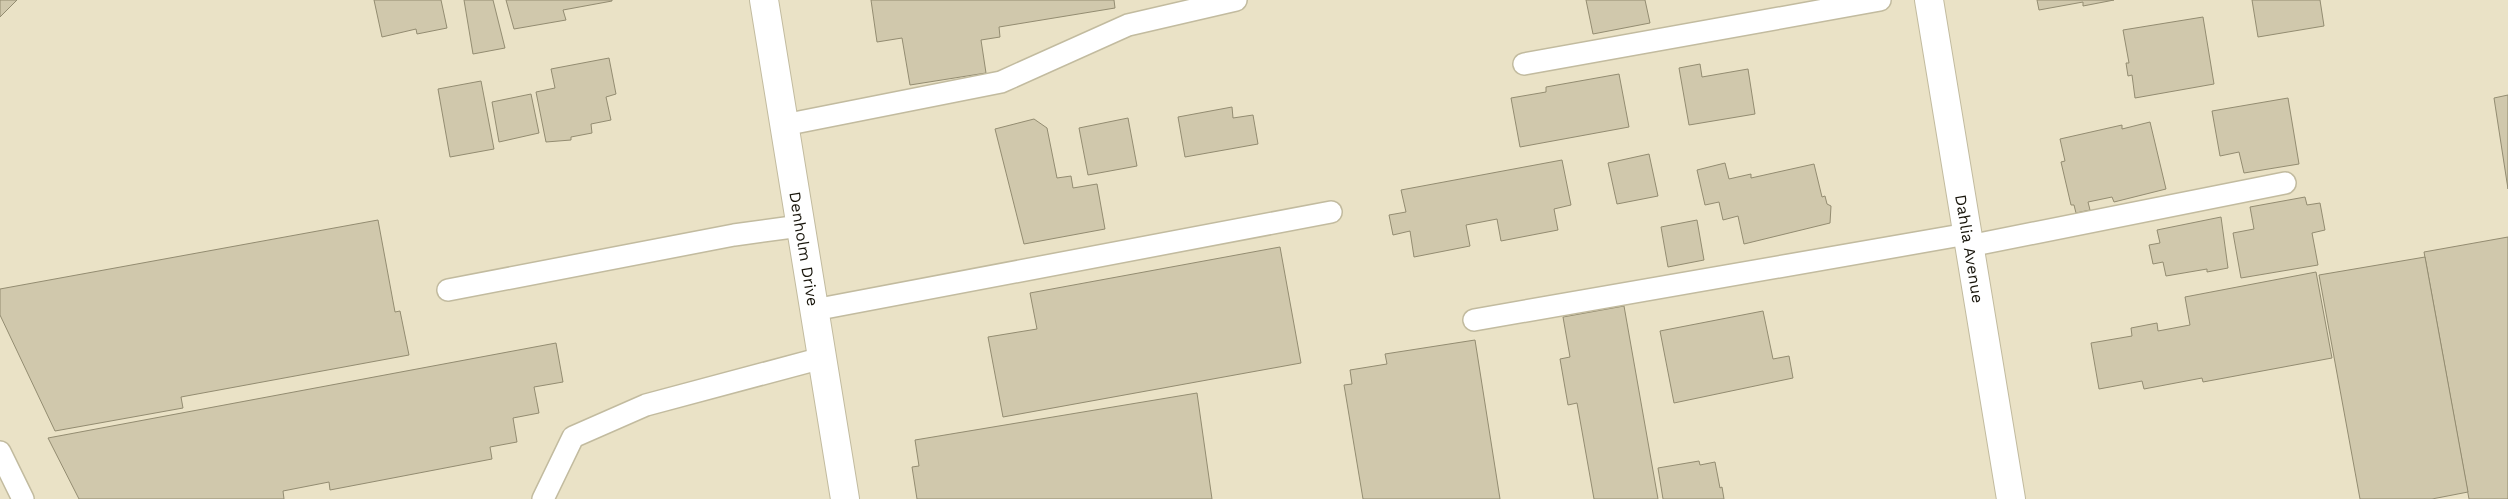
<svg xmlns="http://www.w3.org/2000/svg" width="2508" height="499" font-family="'Work Sans',sans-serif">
<rect width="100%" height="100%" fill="#eae2c6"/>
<!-- building -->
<g fill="#d0c8ac" stroke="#938c71">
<path d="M 0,0 L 17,0 L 0,17 Z"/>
<path d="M 374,0 L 441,0 L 447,28 L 417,34 L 416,29 L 382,37 Z"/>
<path d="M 464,0 L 493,0 L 505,48 L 473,54 Z"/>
<path d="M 506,0 L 612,0 L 612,1 L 563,10 L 566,20 L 514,29 Z"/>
<path d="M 871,0 L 1114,0 L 1115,8 L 999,27 L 1000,37 L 981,40 L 986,73 L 910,85 L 902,38 L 877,42 Z"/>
<path d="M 1586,0 L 1645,0 L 1650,23 L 1593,34 Z"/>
<path d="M 2037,0 L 2114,0 L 2083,6 L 2083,2 L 2039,10 Z"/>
<path d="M 2252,0 L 2320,0 L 2324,26 L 2258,37 Z"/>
<path d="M 2203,17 L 2214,84 L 2135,98 L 2132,75 L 2128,76 L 2126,63 L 2129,63 L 2123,30 Z"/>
<path d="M 609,58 L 616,94 L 606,97 L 611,120 L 591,124 L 592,133 L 571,137 L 571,140 L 546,142 L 536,92 L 555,88 L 551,69 Z"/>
<path d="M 1700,64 L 1702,77 L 1748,69 L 1755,114 L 1689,125 L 1679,68 Z"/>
<path d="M 1619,74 L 1629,127 L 1520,147 L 1511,98 L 1546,92 L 1546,87 Z"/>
<path d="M 481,81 L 494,149 L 450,157 L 438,89 Z"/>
<path d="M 531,94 L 539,133 L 499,142 L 492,102 Z"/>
<path d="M 2508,95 L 2508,189 L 2494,98 Z"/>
<path d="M 2288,98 L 2299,164 L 2244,173 L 2239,152 L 2220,156 L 2212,111 Z"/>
<path d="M 1232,107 L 1233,118 L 1253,115 L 1258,144 L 1185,157 L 1178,117 Z"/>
<path d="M 1128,118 L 1137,166 L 1088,175 L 1079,128 Z"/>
<path d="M 1034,119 L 1047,128 L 1057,178 L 1071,176 L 1073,188 L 1097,184 L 1105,229 L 1024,244 L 995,129 Z"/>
<path d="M 2150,122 L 2166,189 L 2114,202 L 2112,197 L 2088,202 L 2090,210 L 2076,213 L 2074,205 L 2071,205 L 2061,162 L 2065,161 L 2060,139 L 2122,125 L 2122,129 Z"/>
<path d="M 1649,154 L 1658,196 L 1617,204 L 1608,163 Z"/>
<path d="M 1562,160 L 1571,205 L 1554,209 L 1558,230 L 1501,241 L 1497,219 L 1466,225 L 1470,246 L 1414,257 L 1410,231 L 1393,235 L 1389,215 L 1406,212 L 1401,190 Z"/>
<path d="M 1725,163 L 1729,179 L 1751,174 L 1751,178 L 1814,164 L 1822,197 L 1825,196 L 1827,204 L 1831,206 L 1830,223 L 1744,244 L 1738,216 L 1723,220 L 1719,202 L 1705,205 L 1697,170 Z"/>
<path d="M 2305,197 L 2307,205 L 2320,203 L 2325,230 L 2312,233 L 2318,265 L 2241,278 L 2233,233 L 2254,229 L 2250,207 Z"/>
<path d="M 2221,217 L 2228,268 L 2207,272 L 2207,269 L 2166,276 L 2163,262 L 2153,264 L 2149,245 L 2160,243 L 2157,230 Z"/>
<path d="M 378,220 L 395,312 L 400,311 L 409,355 L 181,397 L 183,408 L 55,431 L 0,315 L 0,289 Z"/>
<path d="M 1697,220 L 1704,260 L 1668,267 L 1661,227 Z"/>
<path d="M 2508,237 L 2508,499 L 2469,499 L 2424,252 Z"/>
<path d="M 1280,247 L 1301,363 L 1003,417 L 988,337 L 1037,329 L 1030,293 Z"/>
<path d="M 2425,257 L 2468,492 L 2432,499 L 2360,499 L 2319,275 Z"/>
<path d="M 2316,272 L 2332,358 L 2203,382 L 2202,378 L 2144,389 L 2142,381 L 2099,389 L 2091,343 L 2132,336 L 2131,328 L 2157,323 L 2158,331 L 2190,325 L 2185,297 Z"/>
<path d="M 1624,306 L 1658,499 L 1594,499 L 1577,403 L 1568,405 L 1560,359 L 1570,357 L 1563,317 Z"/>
<path d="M 1763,311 L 1773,359 L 1789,356 L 1793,378 L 1674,403 L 1660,331 Z"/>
<path d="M 1475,340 L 1500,499 L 1363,499 L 1344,385 L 1352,384 L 1350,370 L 1387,364 L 1385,354 Z"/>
<path d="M 556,343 L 563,382 L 534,387 L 539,413 L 513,418 L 517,442 L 490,447 L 492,459 L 330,490 L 329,482 L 283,491 L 284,499 L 79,499 L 48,438 Z"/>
<path d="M 1197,393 L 1212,499 L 917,499 L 912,467 L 919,466 L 915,440 Z"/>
<path d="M 1699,461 L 1700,465 L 1715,462 L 1720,488 L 1722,487 L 1724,499 L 1663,499 L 1658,468 Z"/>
</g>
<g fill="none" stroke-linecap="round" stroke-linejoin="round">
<!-- service casing -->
<g stroke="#c2bb9f" stroke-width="24">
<g id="service">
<path d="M 1524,64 L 1880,0"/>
<path d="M 784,125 L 1001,82 L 1128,25 L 1236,0"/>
<path d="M 1969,246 L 2285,183"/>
<path d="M 448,290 L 734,235 L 800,226"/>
<path d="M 814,310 L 1331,212"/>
<path d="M 1474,320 L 1967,234"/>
<path d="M 0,452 L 23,499"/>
<path d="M 543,499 L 573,437 L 646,405 L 822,358"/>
</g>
</g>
<!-- minor casing -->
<g stroke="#c2bb9f" stroke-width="30">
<g id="minor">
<path id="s1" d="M 1929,0 L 2011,499"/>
</g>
</g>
<!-- tertiary casing -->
<g stroke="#c2bb9f" stroke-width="30">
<g id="tertiary">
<path id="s2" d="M 764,0 L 845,499"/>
</g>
</g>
<!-- service -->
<use href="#service" stroke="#fff" stroke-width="21"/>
<!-- minor -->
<use href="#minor" stroke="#fff" stroke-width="28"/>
<!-- tertiary -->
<use href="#tertiary" stroke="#fff" stroke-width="28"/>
</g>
<g text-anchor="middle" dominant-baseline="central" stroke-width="4.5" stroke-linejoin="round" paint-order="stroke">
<!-- street labels -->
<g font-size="16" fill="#18150b" stroke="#fff">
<text stroke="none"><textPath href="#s1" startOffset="252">Dahlia Avenue</textPath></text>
<text stroke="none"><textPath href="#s2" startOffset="252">Denholm Drive</textPath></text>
</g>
</g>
</svg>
